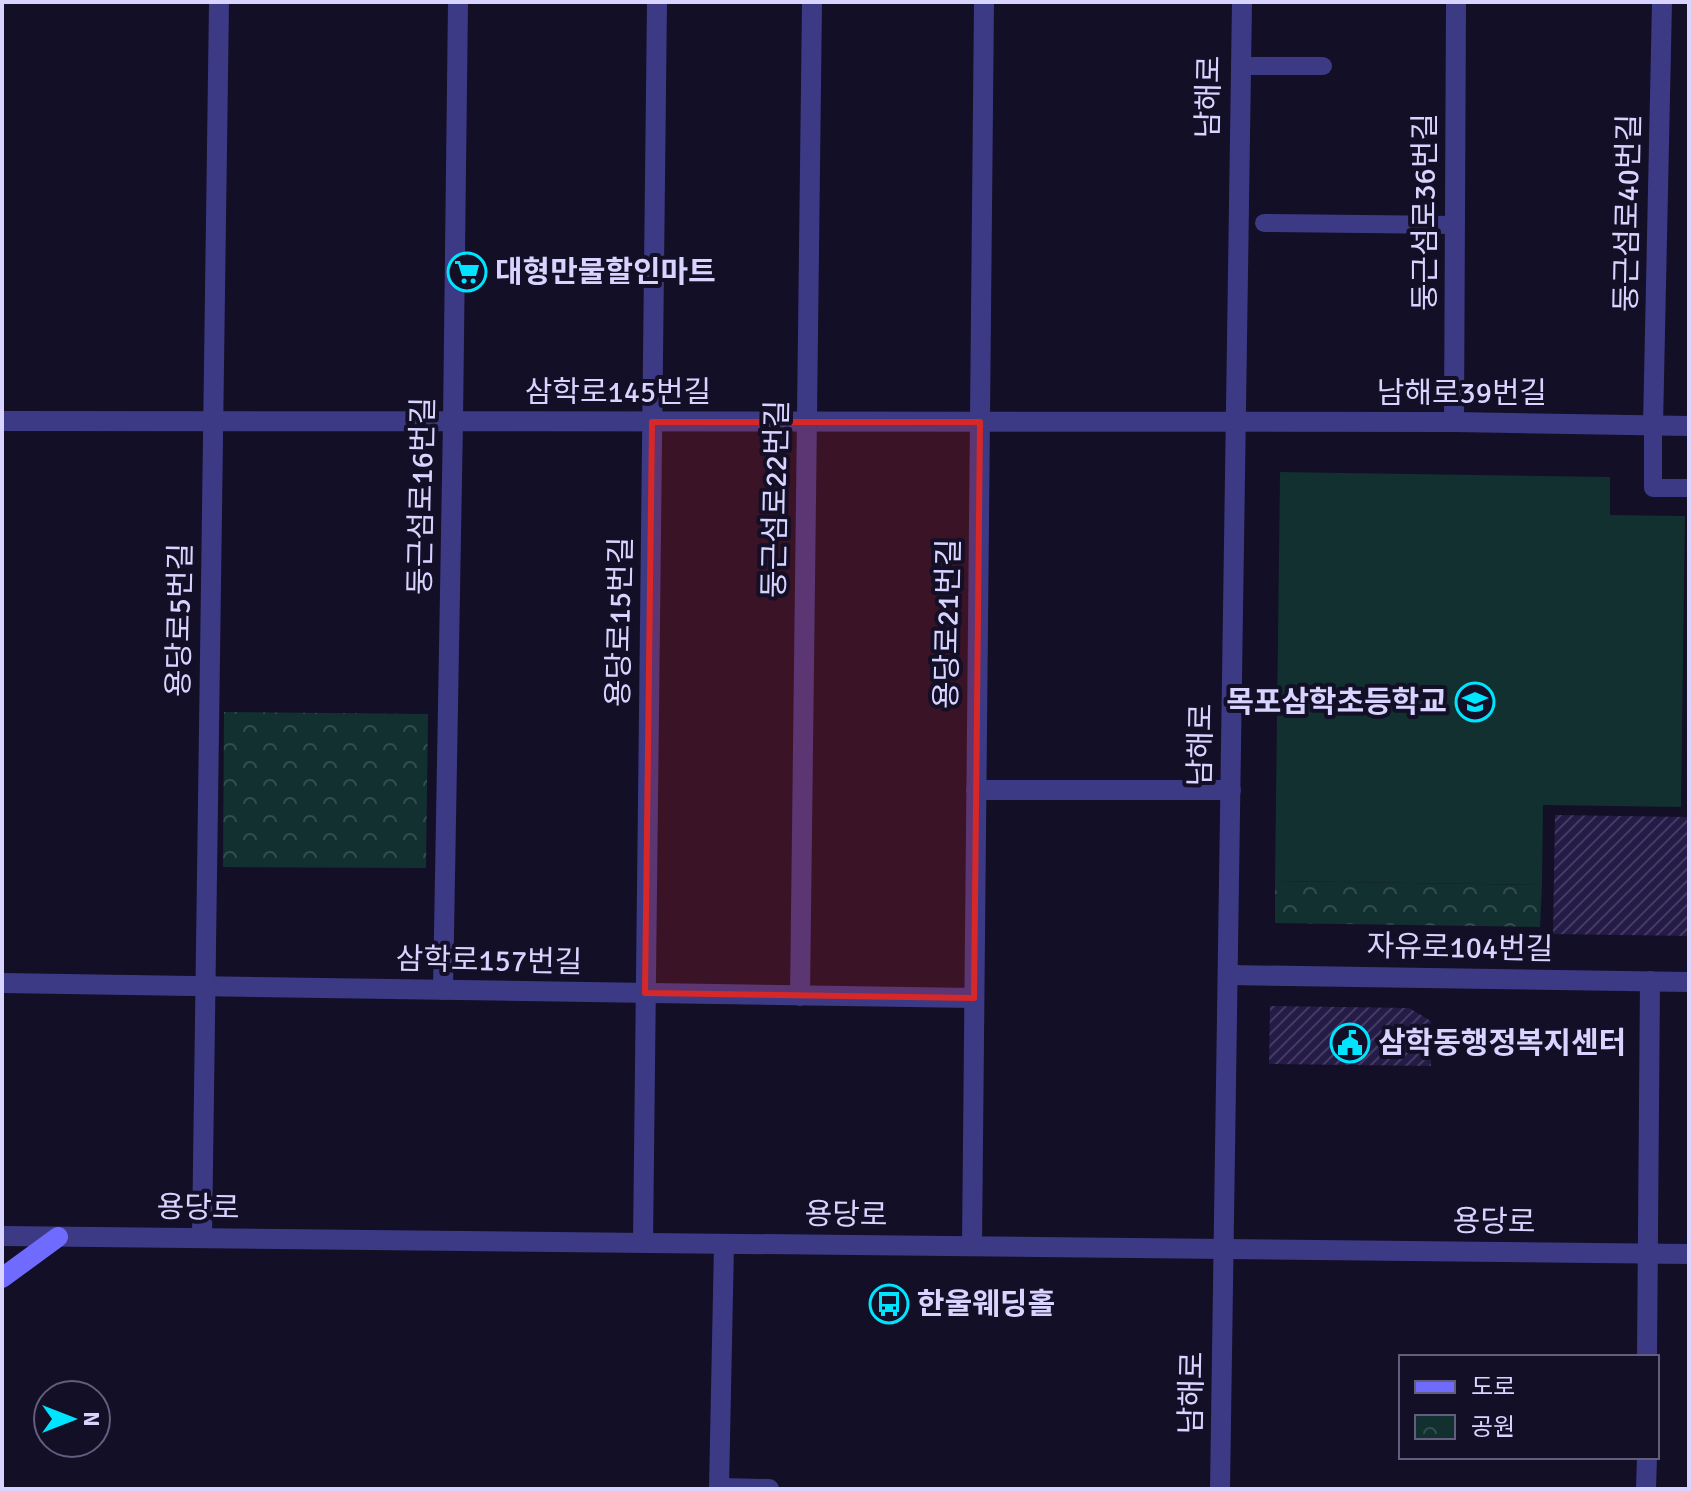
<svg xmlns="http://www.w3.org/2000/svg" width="1691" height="1491" font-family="Signika,'Noto Sans KR',sans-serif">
<defs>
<pattern id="park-crowns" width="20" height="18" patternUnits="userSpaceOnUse" patternTransform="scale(2)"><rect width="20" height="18" fill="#12302f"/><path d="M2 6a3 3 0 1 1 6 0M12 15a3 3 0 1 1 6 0" fill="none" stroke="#344d4e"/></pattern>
<pattern id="building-hatch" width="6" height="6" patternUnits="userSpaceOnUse" patternTransform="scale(2)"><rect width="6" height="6" fill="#241b47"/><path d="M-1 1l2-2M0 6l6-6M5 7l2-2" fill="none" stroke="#433b63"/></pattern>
</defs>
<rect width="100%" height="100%" fill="#130f26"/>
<!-- park -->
<g fill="url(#park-crowns)">
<path d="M 224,712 L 428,714 L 426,868 L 223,867 Z"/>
<path d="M 1275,881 L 1542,885 L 1540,927 L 1275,923 Z"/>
</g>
<!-- pitch -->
<path fill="#12302f" d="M 1280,472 L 1610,477 L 1610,515 L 1685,516 L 1681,807 L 1543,805 L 1542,885 L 1275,881 Z"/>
<!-- building -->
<g fill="url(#building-hatch)">
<path d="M 1555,815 L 1689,817 L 1689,936 L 1553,934 Z"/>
<path d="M 1270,1006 L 1409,1008 L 1431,1021 L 1431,1066 L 1269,1064 Z"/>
</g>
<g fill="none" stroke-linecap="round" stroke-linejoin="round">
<!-- service -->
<g stroke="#3d3a85" stroke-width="18">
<path d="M 1240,66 L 1323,66"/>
<path d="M 1264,223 L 1455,225"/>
<path d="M 1653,426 L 1653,488 L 1689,488"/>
</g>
<!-- minor -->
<g stroke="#3d3a85" stroke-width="20">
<path d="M 2,421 L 1454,422 L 1689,426"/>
<path d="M 1454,422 L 1456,2"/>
<path d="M 1653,426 L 1662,2"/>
<path d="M 976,790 L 1231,790"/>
<path d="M 1229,975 L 1689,982"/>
<path d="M 2,983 L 974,998"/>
<path d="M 443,990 L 453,421 L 458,2"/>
<path d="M 800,996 L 812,2"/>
<path d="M 202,1238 L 219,2"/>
<path d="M 643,1243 L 657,2"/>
<path d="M 972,1246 L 984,2"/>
<path d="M 1647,1357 L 1650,981"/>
<path d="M 719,1488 L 769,1489"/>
<path d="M 719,1489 L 724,1244"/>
<path d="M 1646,1489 L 1647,1457"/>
</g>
<!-- tertiary -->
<g stroke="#3d3a85" stroke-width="20">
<path d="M 2,1236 L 1689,1254"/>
<path d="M 1220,1489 L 1242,2"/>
</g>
<!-- secondary -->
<path stroke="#6f6bff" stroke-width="20" d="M 2,1278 L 58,1237"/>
</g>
<!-- marked area -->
<path fill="#d62828" fill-opacity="0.2" stroke="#d62828" stroke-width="6" stroke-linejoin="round" d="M 652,422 L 980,422 L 974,998 L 645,993 Z"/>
<!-- icons -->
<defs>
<g id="supermarket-ring" transform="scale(2)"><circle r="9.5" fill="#130f26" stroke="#00e5ff" stroke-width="1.5"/><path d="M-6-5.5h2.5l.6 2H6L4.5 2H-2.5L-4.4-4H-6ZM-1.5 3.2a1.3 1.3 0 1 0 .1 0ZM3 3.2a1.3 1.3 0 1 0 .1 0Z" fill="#00e5ff"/></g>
<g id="school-ring" transform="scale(2)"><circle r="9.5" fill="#130f26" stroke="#00e5ff" stroke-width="1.5"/><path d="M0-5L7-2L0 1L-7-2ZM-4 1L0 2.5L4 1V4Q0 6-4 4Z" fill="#00e5ff"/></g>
<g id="civic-ring" transform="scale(2)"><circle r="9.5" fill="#130f26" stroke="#00e5ff" stroke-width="1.5"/><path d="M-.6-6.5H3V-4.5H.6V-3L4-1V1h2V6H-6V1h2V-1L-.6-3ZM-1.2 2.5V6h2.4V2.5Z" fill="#00e5ff"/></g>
<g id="bus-ring" transform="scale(2)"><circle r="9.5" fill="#130f26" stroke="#00e5ff" stroke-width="1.5"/><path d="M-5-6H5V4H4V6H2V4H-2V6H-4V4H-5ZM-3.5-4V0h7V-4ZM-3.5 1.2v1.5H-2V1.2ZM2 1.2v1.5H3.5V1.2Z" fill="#00e5ff"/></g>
</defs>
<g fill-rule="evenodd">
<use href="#supermarket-ring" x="467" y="272"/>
<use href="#school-ring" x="1475" y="702"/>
<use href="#civic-ring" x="1350" y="1043"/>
<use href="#bus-ring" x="889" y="1304"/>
</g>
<g text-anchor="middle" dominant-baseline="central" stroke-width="8" stroke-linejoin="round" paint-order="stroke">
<!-- street labels -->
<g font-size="30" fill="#d9d4ff" stroke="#130f26">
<text transform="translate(1209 97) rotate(-89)">남해로</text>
<text transform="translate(1425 212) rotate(-90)">둥근섬로36번길</text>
<text transform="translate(1628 213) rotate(-89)">둥근섬로40번길</text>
<text x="618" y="392">삼학로145번길</text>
<text x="1462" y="393">남해로39번길</text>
<text transform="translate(422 496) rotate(-89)">둥근섬로16번길</text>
<text transform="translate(776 499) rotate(-89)">둥근섬로22번길</text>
<text transform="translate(180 620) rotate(-89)">용당로5번길</text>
<text transform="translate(620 622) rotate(-89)">용당로15번길</text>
<text transform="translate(948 624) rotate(-89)">용당로21번길</text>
<text transform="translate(1201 745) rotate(-89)">남해로</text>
<text transform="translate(1460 948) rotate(1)">자유로104번길</text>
<text transform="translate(489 961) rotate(1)">삼학로157번길</text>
<text transform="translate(198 1208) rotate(1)">용당로</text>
<text transform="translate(846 1215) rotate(1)">용당로</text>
<text transform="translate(1494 1222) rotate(1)">용당로</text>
<text transform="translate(1192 1393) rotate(-89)">남해로</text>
</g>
<!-- poi labels -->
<g font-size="30" font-weight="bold" fill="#d9d4ff" stroke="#130f26" text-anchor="start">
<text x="495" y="272">대형만물할인마트</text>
<text x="1447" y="702" text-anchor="end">목포삼학초등학교</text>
<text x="1378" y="1043">삼학동행정복지센터</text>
<text x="917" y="1304">한울웨딩홀</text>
</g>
</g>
<!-- border -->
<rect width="1691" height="1491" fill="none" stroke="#d9d4ff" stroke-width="8"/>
<!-- legend -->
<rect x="1399" y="1355" width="260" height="104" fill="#130f26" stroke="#625e7d" stroke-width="2"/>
<rect x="1415" y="1381" width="40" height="12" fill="#6f6bff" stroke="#625e7d" stroke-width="2"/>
<text x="1471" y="1395" font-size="24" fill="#d9d4ff">도로</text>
<rect x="1415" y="1415" width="40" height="24" fill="url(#park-crowns)" stroke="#625e7d" stroke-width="2"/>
<text x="1471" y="1435" font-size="24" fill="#d9d4ff">공원</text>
<!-- north arrow -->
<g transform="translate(72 1419) rotate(90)"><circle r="38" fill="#130f26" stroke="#625e7d" stroke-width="2"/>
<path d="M0-6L14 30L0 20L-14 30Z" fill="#00e5ff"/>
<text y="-12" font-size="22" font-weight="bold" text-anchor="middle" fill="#d9d4ff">N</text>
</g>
</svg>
